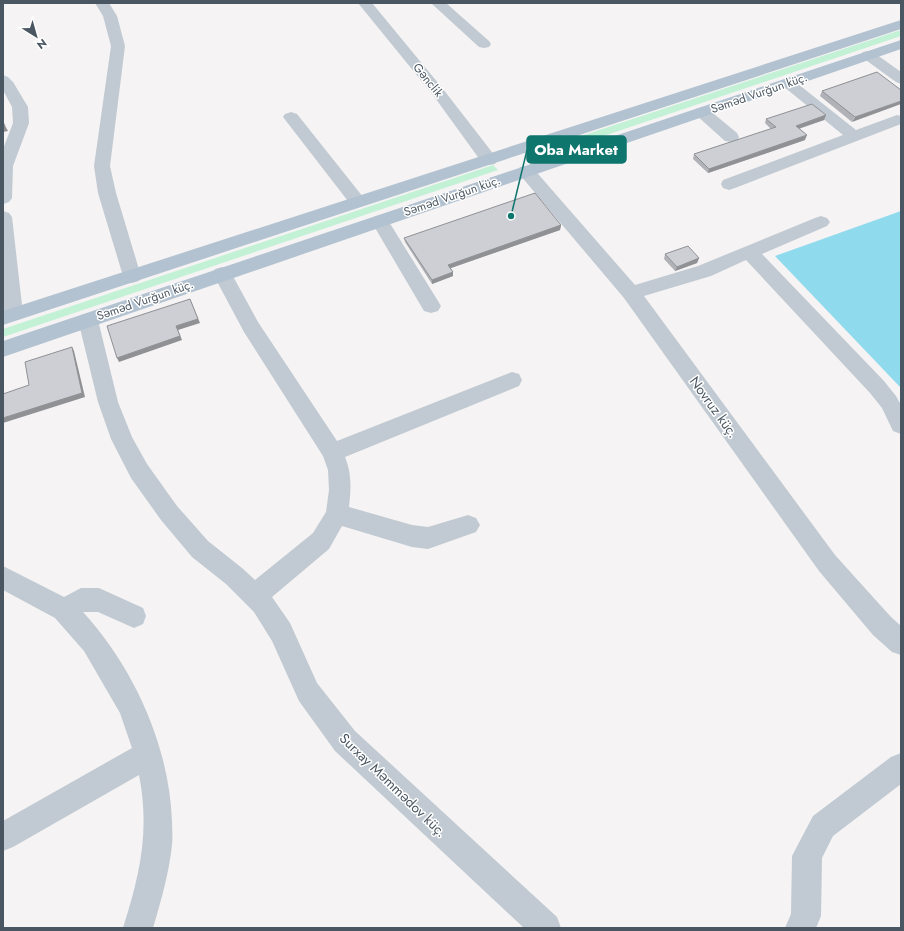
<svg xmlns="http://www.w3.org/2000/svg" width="904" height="931" font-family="Jost,sans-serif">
<rect width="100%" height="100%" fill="#f5f3f3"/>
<!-- green -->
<g fill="#c3f1d5">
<path d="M 901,30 L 901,36 L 544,156 L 539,150 Z"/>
<path d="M 493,165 L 498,170 L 3,337 L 3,329 Z"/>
</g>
<!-- water -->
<path fill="#90daee" d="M 901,211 L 901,388 L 775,256 Z"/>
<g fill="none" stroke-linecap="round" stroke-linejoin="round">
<!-- minor -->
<g fill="#c1cad2" fill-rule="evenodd">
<path d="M 95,3 L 109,3 L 117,16 L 125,46 L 110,166 L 116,193 L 141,276 L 139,281 L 132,283 L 125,281 L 123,276 L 98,193 L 94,166 L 111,46 L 103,16 Z"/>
<path d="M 358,3 L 372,3 L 443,89 L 495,156 L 497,160 L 495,164 L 489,165 L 483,164 L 433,95 Z"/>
<path d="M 431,3 L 446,3 L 489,41 L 491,44 L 489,47 L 484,48 L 479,47 Z"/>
<path d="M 868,51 L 873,52 L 901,72 L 901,84 L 896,82 L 863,58 L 861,55 L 863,52 Z"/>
<path d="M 3,75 L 8,77 L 13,82 L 28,107 L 29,123 L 13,166 L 12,198 L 9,202 L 3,204 L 3,149 L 13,123 L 12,107 L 3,90 Z"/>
<path d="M 788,78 L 793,80 L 856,130 L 897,115 L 901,116 L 901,124 L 735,188 L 729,190 L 723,188 L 721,184 L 723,180 L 843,135 L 783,86 L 780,83 L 783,80 Z"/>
<path d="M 702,107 L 708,109 L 737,133 L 739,137 L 737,141 L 731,142 L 725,141 L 696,115 L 694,112 L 696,109 Z"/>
<path d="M 291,112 L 297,114 L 363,197 L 366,201 L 363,205 L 357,207 L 351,205 L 283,117 L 285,114 Z"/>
<path d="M 526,166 L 532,167 L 635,285 L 698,266 L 815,218 L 821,216 L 827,218 L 830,222 L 827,226 L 762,254 L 884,381 L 896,396 L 901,405 L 901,434 L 893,431 L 882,408 L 870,393 L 746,260 L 711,276 L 644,296 L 835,555 L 891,617 L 901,626 L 901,655 L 892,652 L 873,635 L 819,571 L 624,298 L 520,175 L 518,171 L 520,167 Z"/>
<path d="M 3,211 L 9,213 L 12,217 L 23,314 L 20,319 L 13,321 L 6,319 L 3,310 Z"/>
<path d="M 380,215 L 386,217 L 438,301 L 441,306 L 438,311 L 431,313 L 424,311 L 371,221 L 374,217 Z"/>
<path d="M 222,267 L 229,269 L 258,322 L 337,441 L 512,372 L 519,374 L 522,380 L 519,386 L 345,457 C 352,474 351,489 349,507 L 412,525 L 428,527 L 468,515 L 476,518 L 480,525 L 476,532 L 428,549 L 412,547 L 342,526 L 329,549 L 272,597 L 290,623 L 317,683 L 355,731 L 557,917 L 561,928 L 524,928 L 335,751 L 299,701 L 272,641 L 254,612 L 226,584 L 192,557 L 161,520 L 131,478 L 111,439 L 98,402 L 78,320 L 81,315 L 88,313 L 95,315 L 98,320 L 118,402 L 132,437 L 147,464 L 177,506 L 208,541 L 242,568 L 255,580 L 313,533 L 326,512 L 329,490 L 328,470 L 323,456 L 244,332 L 213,274 L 215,269 Z"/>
<path d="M 3,566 L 64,597 L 81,588 L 99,588 L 143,608 L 146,616 L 143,624 L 134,628 L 98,612 L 83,612 C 134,668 169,745 172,821 C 172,829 173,837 172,845 C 169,873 161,901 153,928 L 123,928 C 140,874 150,831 139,775 L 13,847 L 3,851 L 3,821 L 132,748 L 120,713 L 84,651 L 55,618 L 3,590 Z"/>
<path d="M 901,753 L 901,784 L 833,836 L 822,858 L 821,916 L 816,928 L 785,928 L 791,914 L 792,856 L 813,816 L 891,757 Z"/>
</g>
<!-- major -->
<g fill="#b3c2d1" fill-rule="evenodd">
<path d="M 901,20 L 901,29 L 3,325 L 3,311 Z"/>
<path d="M 901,40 L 901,49 L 3,357 L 3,341 Z"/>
</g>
</g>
<!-- wall -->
<g fill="#b0b2b7">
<path d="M 877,72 L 852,122 L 820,96 L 822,91 Z"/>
<path d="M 826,115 L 824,120 L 799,129 L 805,140 L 708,173 L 693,159 L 694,154 L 771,129 L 765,123 L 766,119 Z"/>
<path d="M 561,225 L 560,230 L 451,268 L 453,276 L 432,284 L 405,242 L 404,238 Z"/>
<path d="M 665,254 L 699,258 L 697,263 L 675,271 L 664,259 Z"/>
</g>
<!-- shaded-wall -->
<g fill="#909195">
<path d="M 901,101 L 901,104 L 852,122 L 855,117 Z"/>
<path d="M 826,115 L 824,120 L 794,130 L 796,126 Z"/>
<path d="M 3,122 L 8,131 L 3,132 Z"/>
<path d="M 807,135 L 805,140 L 708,173 L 709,169 Z"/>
<path d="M 561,225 L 560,230 L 448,269 L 448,265 Z"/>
<path d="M 699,258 L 697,263 L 675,271 L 677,267 Z"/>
<path d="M 453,272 L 453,276 L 432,284 L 432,280 Z"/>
<path d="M 190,299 L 200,323 L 178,330 L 182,340 L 119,362 L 117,358 L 176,326 Z"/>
<path d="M 72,347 L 74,351 L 85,397 L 3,423 L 3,418 Z"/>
</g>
<!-- building -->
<g fill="#cdcfd5" stroke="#909195">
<path d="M 877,72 L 901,90 L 901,101 L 855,117 L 822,91 Z"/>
<path d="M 812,104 L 826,115 L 796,126 L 807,135 L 709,169 L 694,154 L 776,127 L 766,119 Z"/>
<path d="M 3,122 L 5,126 L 3,127 Z"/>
<path d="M 535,193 L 561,225 L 448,265 L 453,272 L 432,280 L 404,238 Z"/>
<path d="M 688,246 L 699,258 L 677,267 L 665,254 Z"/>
<path d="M 190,299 L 198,319 L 176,326 L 180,336 L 117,358 L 107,326 Z"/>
<path d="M 72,347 L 82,393 L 3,418 L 3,394 L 29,385 L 25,362 Z"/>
</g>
<g text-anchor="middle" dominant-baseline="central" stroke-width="3" stroke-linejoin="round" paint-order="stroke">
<!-- far-street labels -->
<g font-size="12" fill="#4a5661" stroke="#fff">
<text transform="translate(428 80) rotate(51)">Gənclik</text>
<text transform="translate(759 93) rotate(-19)">Səməd Vurğun küç.</text>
<text transform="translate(452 196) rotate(-19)">Səməd Vurğun küç.</text>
<text transform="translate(145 300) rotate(-19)">Səməd Vurğun küç.</text>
</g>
<!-- street labels -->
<g font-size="14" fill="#4a5661" stroke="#fff">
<text transform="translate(714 407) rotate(54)">Novruz küç.</text>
<text transform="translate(393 785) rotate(44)">Surxay Məmmədov küç.</text>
</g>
</g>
<!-- callouts -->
<path fill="none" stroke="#0f766e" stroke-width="1.5" d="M511 216L527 150"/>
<circle fill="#0f766e" stroke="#fff" stroke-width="1.5" cx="511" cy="216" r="4"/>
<rect fill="#0f766e" stroke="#0f766e" stroke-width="1.5" x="527" y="136" width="99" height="27" rx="4"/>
<g font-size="15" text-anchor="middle" font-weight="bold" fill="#fff">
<text x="576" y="155">Oba Market</text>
</g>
<!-- border -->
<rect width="904" height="931" fill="none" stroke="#4a5661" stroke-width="8"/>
<!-- north arrow -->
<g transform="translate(36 36) rotate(143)" stroke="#ffffff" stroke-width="3" paint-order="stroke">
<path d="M0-3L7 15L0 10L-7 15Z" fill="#4a5661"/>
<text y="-6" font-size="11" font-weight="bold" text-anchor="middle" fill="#4a5661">N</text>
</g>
</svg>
